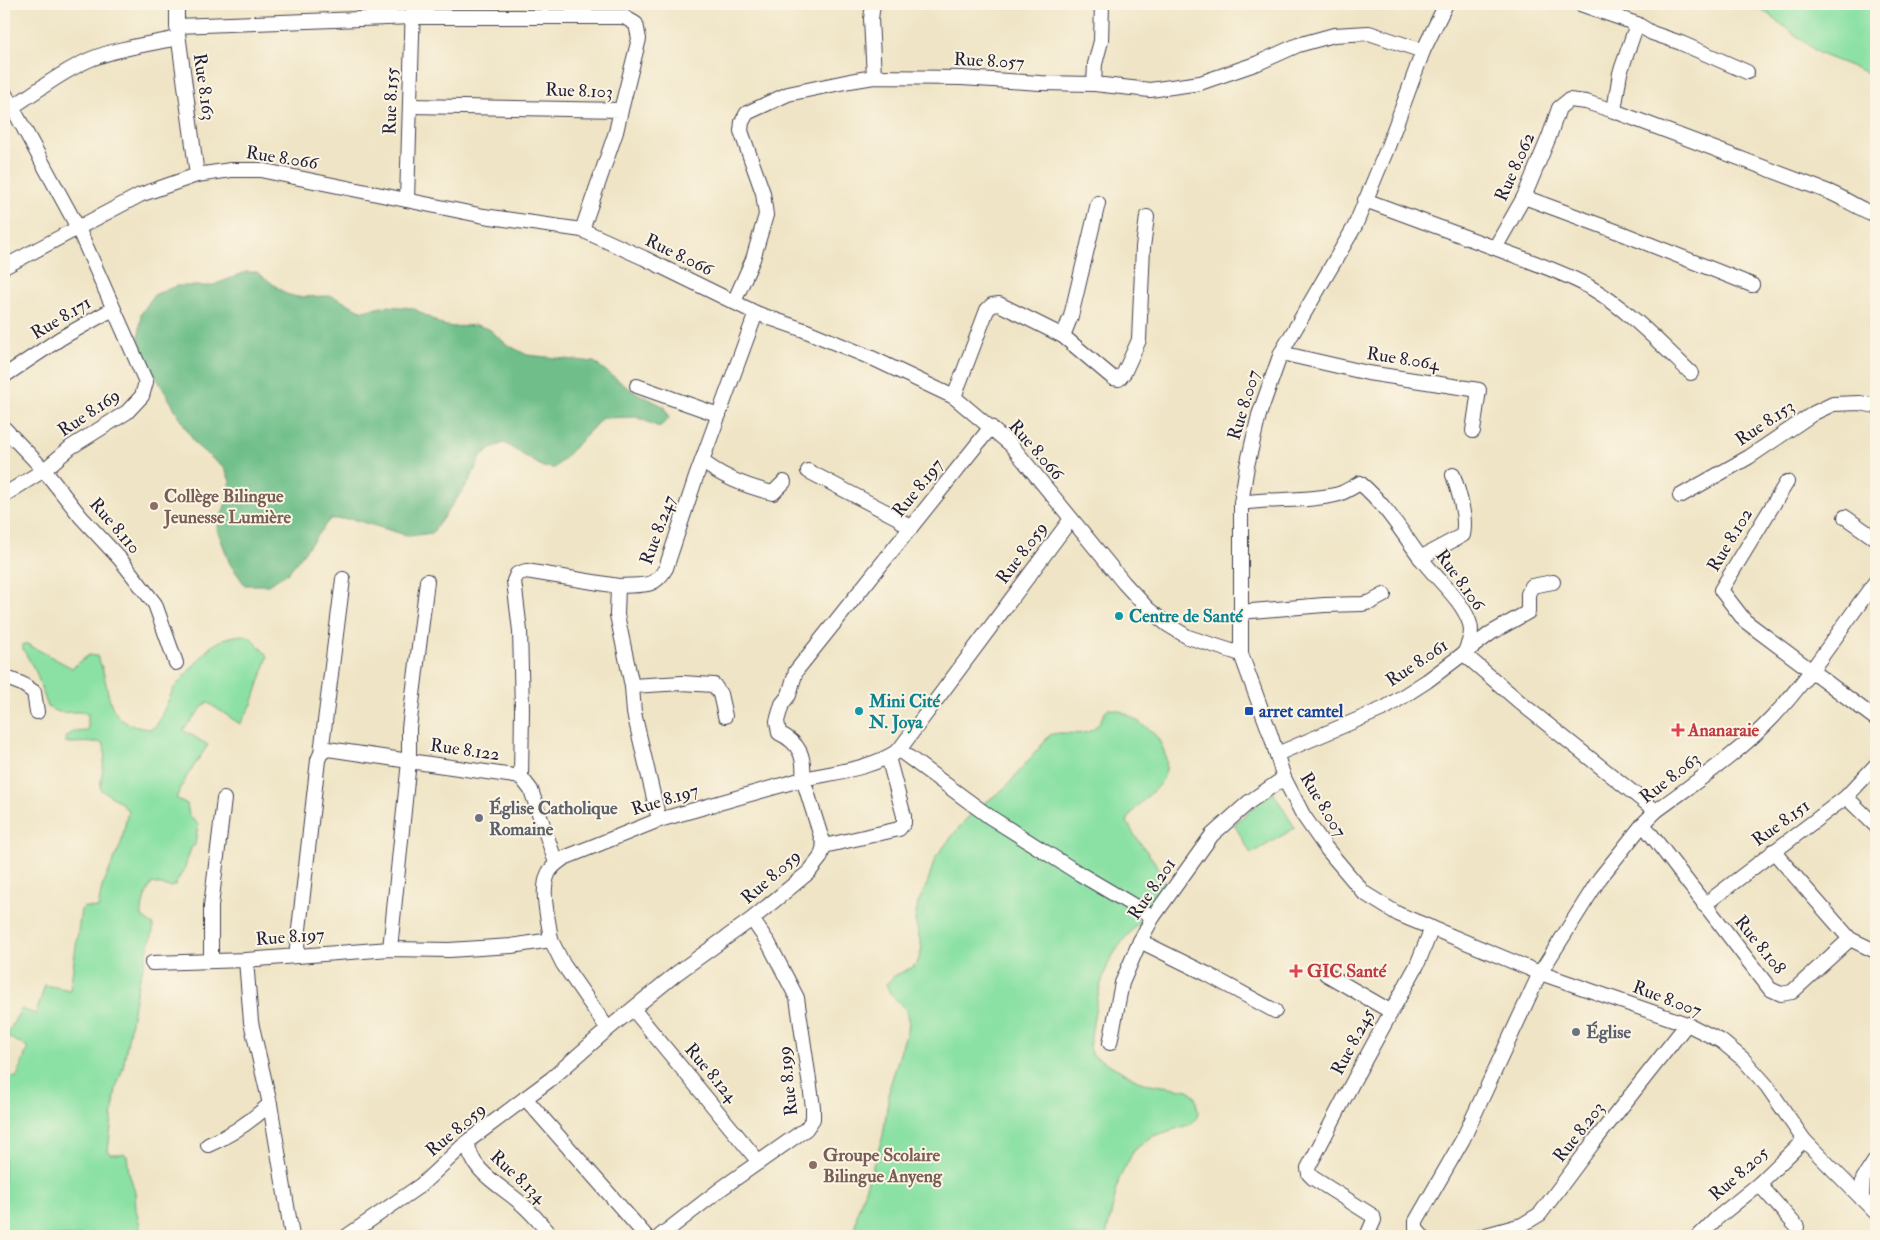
<svg xmlns="http://www.w3.org/2000/svg" width="1880" height="1240" font-family="'IM FELL Double Pica',serif">
<rect width="100%" height="100%" fill="#fcf5e5"/>
<filter id="ink" filterUnits="userSpaceOnUse"><feTurbulence type="fractalNoise" baseFrequency=".02" numOctaves="2"/><feDisplacementMap in="SourceGraphic" scale="10" xChannelSelector="R" yChannelSelector="G"/><feConvolveMatrix kernelMatrix="1 2 1 2 8 2 1 2 1" color-interpolation-filters="sRGB"/></filter>
<filter id="wash" filterUnits="userSpaceOnUse"><feTurbulence type="fractalNoise" baseFrequency=".0096" numOctaves="4" result="noise"/><feDisplacementMap in="SourceGraphic" scale="20" xChannelSelector="R" yChannelSelector="G"/><feGaussianBlur stdDeviation="1.12" result="paint"/><feColorMatrix in="noise" values="0 0 0 0 0 0 0 0 0 0 0 0 0 0 0 0 0 1.4 0 .05"/><feComposite in="paint" operator="in"/></filter>
<g filter="url(#wash)">
<rect width="100%" height="100%" fill="#efe4c5"/>
<!-- green -->
<g fill="#8be1a4" stroke="#568270">
<path d="M 1755,4 L 1876,4 L 1876,76 L 1820,54 Z"/>
<path d="M 235,636 L 243,635 L 250,637 L 268,656 L 252,704 L 240,724 L 207,702 L 183,730 L 208,745 L 187,776 L 176,798 L 187,804 L 189,816 L 198,824 L 195,845 L 191,848 L 185,867 L 175,885 L 170,887 L 152,883 C 146,893 141,905 142,917 L 153,925 L 153,931 L 137,988 L 123,1068 L 116,1088 L 108,1150 L 110,1154 L 125,1154 L 127,1156 L 129,1173 L 135,1192 L 136,1209 L 142,1236 L 4,1236 L 4,1078 L 17,1077 L 28,1047 L 8,1037 L 8,1033 L 21,1009 L 36,1014 L 45,985 L 70,990 L 81,910 L 84,907 L 98,908 L 102,887 L 121,844 L 128,811 L 120,802 L 100,789 L 105,754 L 104,744 L 98,742 L 69,743 L 66,742 L 66,737 L 73,732 L 88,731 L 88,714 C 73,708 65,718 48,707 L 36,672 L 23,649 L 23,644 L 27,644 L 72,668 L 89,655 L 97,656 C 114,689 99,725 151,729 L 157,725 L 174,688 L 210,647 L 224,639 Z"/>
<path d="M 1108,709 C 1122,708 1134,719 1146,727 C 1156,734 1162,743 1165,755 C 1174,788 1137,796 1127,822 L 1135,836 L 1162,872 C 1164,877 1165,882 1163,887 C 1156,907 1130,930 1117,949 C 1097,977 1095,1016 1089,1048 L 1092,1055 L 1143,1083 L 1189,1090 L 1195,1097 L 1198,1112 L 1197,1117 L 1191,1124 L 1153,1136 L 1134,1150 L 1119,1179 L 1106,1236 L 853,1236 L 858,1210 L 883,1136 L 890,1086 L 909,1024 L 906,1010 L 890,993 L 886,984 L 894,976 L 913,967 L 919,959 L 922,948 L 915,920 L 918,903 L 927,884 L 935,858 L 961,825 L 973,812 L 1006,787 L 1050,735 C 1065,729 1083,740 1097,726 C 1101,721 1103,714 1108,709 Z"/>
<path d="M 1273,792 L 1295,828 L 1251,854 L 1234,824 Z"/>
</g>
<!-- forest -->
<path fill="#70bf8a" stroke="#497062" d="M 246,272 L 257,272 L 286,294 L 297,297 L 332,296 L 363,311 L 387,306 L 413,308 L 442,325 L 453,327 L 476,325 L 489,329 L 506,344 L 527,355 L 594,362 L 631,390 L 665,407 L 669,419 L 659,427 L 636,417 L 602,418 L 555,468 L 543,467 L 504,443 L 491,448 L 482,455 L 469,482 L 432,533 L 409,536 L 352,519 L 330,519 L 288,573 L 268,585 L 245,585 L 230,564 L 217,529 L 226,503 L 230,481 L 225,469 L 196,445 L 141,351 L 139,339 L 141,314 L 154,295 L 176,286 L 211,286 Z"/>
</g>
<g filter="url(#ink)">
<g fill="none" stroke-linecap="round" stroke-linejoin="round">
<!-- minor casing -->
<g stroke="#413f50" stroke-width="16">
<g id="minor">
<path d="M 177,4 L 177,26 L 197,175"/>
<path d="M 873,4 L 871,19 L 874,77"/>
<path d="M 1446,4 L 1423,51 L 1387,149 L 1355,226 L 1281,353 L 1259,415 L 1247,466 L 1241,503 L 1241,654 L 1271,736 L 1284,778 L 1303,815 L 1326,848 L 1364,893 L 1398,914 L 1540,973 L 1687,1024 L 1721,1041 L 1743,1059 L 1767,1086 L 1804,1140 L 1876,1213"/>
<path d="M 1580,4 L 1637,24 L 1652,33 L 1681,43 L 1747,72"/>
<path d="M 177,26 L 413,17 L 624,17 L 636,24 L 639,39 L 621,110"/>
<path d="M 1094,84 L 1095,64 L 1101,41 L 1102,4"/>
<path d="M 4,92 L 78,228 L 146,382 L 142,396 L 127,412 L 71,447 L 44,470 L 4,495"/>
<path d="M 410,106 L 621,110 L 616,132 L 582,230"/>
<path d="M 11,108 C 37,91 63,71 91,59 C 118,48 150,44 178,38"/>
<path d="M 1614,111 L 1829,192 C 1846,199 1859,209 1876,215"/>
<path d="M 1524,197 L 1621,233 L 1752,285"/>
<path d="M 407,200 L 413,4"/>
<path d="M 1365,200 L 1495,248 L 1524,197 L 1549,137 L 1559,108 L 1569,100 L 1586,102 L 1614,111 L 1620,73 L 1637,24"/>
<path d="M 1495,248 C 1526,260 1558,270 1588,286 C 1625,307 1660,343 1691,373"/>
<path d="M 4,267 L 140,195 L 197,175 L 231,170 L 260,170 L 484,216 L 582,230 L 644,258 L 756,313 L 804,330 L 874,359 L 954,397 L 1011,445 L 1124,583 L 1148,609 L 1168,625 L 1188,637 L 1241,654"/>
<path d="M 734,302 L 753,259 L 766,215 L 763,193 L 741,131 L 742,122 L 747,113 L 788,94 L 850,81 L 874,77 L 962,78 L 1040,83 L 1094,84 L 1150,90 L 1200,83 L 1258,63 L 1298,45 L 1334,35 L 1369,33 L 1423,51"/>
<path d="M 1063,336 L 1071,316 L 1098,203"/>
<path d="M 1281,353 L 1368,373 L 1479,390 L 1473,431"/>
<path d="M 4,376 L 61,338 L 113,309"/>
<path d="M 637,386 L 719,415"/>
<path d="M 954,397 L 987,310 L 992,305 L 999,304 L 1063,336 L 1113,378 L 1119,379 L 1124,373 L 1139,340 L 1143,247 L 1147,217"/>
<path d="M 4,428 L 44,470 L 81,517 L 120,559 L 155,604 L 176,663"/>
<path d="M 702,461 C 722,477 748,487 773,493 L 784,482"/>
<path d="M 808,471 L 898,518 L 910,529"/>
<path d="M 1787,482 L 1721,590 L 1745,621 L 1876,719"/>
<path d="M 1680,496 L 1749,457 L 1814,413 L 1833,404 L 1860,403 L 1876,406"/>
<path d="M 1241,503 C 1273,498 1310,502 1339,494 C 1347,491 1353,487 1360,483 C 1385,504 1401,531 1420,557 C 1435,578 1463,600 1470,624 C 1473,634 1468,645 1464,654 L 1522,704 L 1656,811"/>
<path d="M 1845,517 L 1876,539"/>
<path d="M 1420,558 L 1463,535 C 1467,517 1459,492 1453,475"/>
<path d="M 1240,612 L 1324,605 L 1362,604 L 1371,602 L 1384,595"/>
<path d="M 4,677 L 22,684 L 34,692 L 37,712"/>
<path d="M 632,686 L 682,683 L 714,685 L 720,694 L 725,716"/>
<path d="M 899,750 L 990,817 L 1080,874 L 1153,917"/>
<path d="M 321,753 L 328,749 L 409,761 L 409,728 L 427,581"/>
<path d="M 1277,754 L 1385,708 L 1427,681 L 1491,633 L 1528,612 L 1528,594 L 1532,586 L 1553,582"/>
<path d="M 521,777 L 522,709 L 520,631 L 514,581 L 517,574 L 526,571 L 618,586"/>
<path d="M 1846,797 L 1876,765"/>
<path d="M 659,820 L 634,713 L 632,686 L 617,615 L 618,586 C 641,584 654,590 666,568 L 696,477 L 756,313"/>
<path d="M 1643,824 L 1770,989 L 1781,994 L 1792,992 L 1850,939 L 1773,851"/>
<path d="M 824,846 L 899,829 L 904,823 L 904,816 L 888,757"/>
<path d="M 1704,905 L 1846,797 L 1876,826"/>
<path d="M 1850,939 L 1873,950"/>
<path d="M 551,940 L 563,964 L 608,1029"/>
<path d="M 390,949 L 409,761 L 521,777 L 531,790 L 556,863"/>
<path d="M 296,956 L 318,760 L 321,753 L 343,579"/>
<path d="M 211,960 L 211,906 L 224,799"/>
<path d="M 246,960 L 251,1022 L 270,1104 L 292,1236"/>
<path d="M 152,963 L 246,960 L 390,949 L 449,950 L 511,946 L 551,940 C 549,920 540,893 548,874 C 551,867 558,862 564,858 L 659,820 L 803,779 C 805,757 800,743 779,733 L 777,721 L 782,704 L 789,695 L 796,671 L 991,427"/>
<path d="M 1326,974 L 1390,1011"/>
<path d="M 633,1009 L 759,1162"/>
<path d="M 1275,1011 L 1207,974 L 1140,941 L 1153,917 L 1212,835 L 1249,802 L 1284,778"/>
<path d="M 1110,1043 L 1122,983 L 1140,941"/>
<path d="M 525,1098 L 646,1236"/>
<path d="M 468,1141 C 468,1172 506,1188 525,1207 C 535,1216 543,1227 552,1236"/>
<path d="M 208,1145 C 232,1135 251,1121 270,1104"/>
<path d="M 1759,1184 L 1797,1227"/>
<path d="M 1862,1199 L 1863,1179 L 1876,1159"/>
<path d="M 347,1236 L 421,1185 L 468,1141 L 551,1079 L 608,1029 L 677,973 L 752,919 L 809,872 L 820,858 L 824,846 L 803,779 C 835,772 872,769 899,750 L 1071,519"/>
<path d="M 660,1236 L 722,1188 L 806,1129 L 813,1119 L 813,1107 L 797,998 L 769,944 L 752,919"/>
<path d="M 1367,1236 L 1374,1220 L 1373,1216 L 1313,1178 L 1309,1174 L 1308,1168 L 1356,1076 L 1417,965 L 1432,928"/>
<path d="M 1422,1236 L 1416,1229 L 1416,1221 L 1463,1139 L 1540,973 L 1600,878 L 1643,824 L 1656,811 C 1695,782 1738,754 1772,718 C 1811,676 1842,626 1876,581"/>
<path d="M 1482,1236 L 1522,1225 L 1540,1214 L 1593,1143 L 1687,1024"/>
<path d="M 1699,1236 L 1717,1218 L 1759,1184 L 1804,1140"/>
</g>
</g>
<!-- minor -->
<use href="#minor" stroke="#fff" stroke-width="14"/>
</g>
</g>
<!-- markers -->
<g fill="#8d6e63" stroke="#fcf5e5" stroke-width="2">
<circle cx="154" cy="506" r="5"/>
<circle cx="813" cy="1165" r="5"/>
</g>
<g fill="#0f9aa8" stroke="#fcf5e5" stroke-width="2">
<circle cx="1119" cy="616" r="5"/>
<circle cx="859" cy="711" r="5"/>
</g>
<rect fill="#1a4fb4" stroke="#fcf5e5" stroke-width="2" x="1244" y="706" width="10" height="10" rx="2.5"/>
<g fill="#e0444e" stroke="#fcf5e5" stroke-width="2">
<path d="M1675.5 722.5h5v5h5v5h-5v5h-5v-5h-5v-5h5z"/>
<path d="M1293.5 963.5h5v5h5v5h-5v5h-5v-5h-5v-5h5z"/>
</g>
<g fill="#6b7280" stroke="#fcf5e5" stroke-width="2">
<circle cx="479" cy="818" r="5"/>
<circle cx="1576" cy="1032" r="5"/>
</g>
<g text-anchor="middle" dominant-baseline="central" stroke-width="4" stroke-linejoin="round" paint-order="stroke">
<!-- street labels -->
<g font-size="18" fill="#22223b" stroke="#fcf5e5">
<text transform="translate(989 61) rotate(3)">Rue 8.057</text>
<text transform="translate(204 87) rotate(82)">Rue 8.163</text>
<text transform="translate(579 91) rotate(2)">Rue 8.103</text>
<text transform="translate(391 101) rotate(-88)">Rue 8.155</text>
<text transform="translate(282 158) rotate(9)">Rue 8.066</text>
<text transform="translate(1515 167) rotate(-66)">Rue 8.062</text>
<text transform="translate(679 255) rotate(26)">Rue 8.066</text>
<text transform="translate(61 318) rotate(-31)">Rue 8.171</text>
<text transform="translate(1403 359) rotate(9)">Rue 8.064</text>
<text transform="translate(1244 405) rotate(-73)">Rue 8.007</text>
<text transform="translate(89 413) rotate(-34)">Rue 8.169</text>
<text transform="translate(1765 423) rotate(-34)">Rue 8.153</text>
<text transform="translate(1036 450) rotate(49)">Rue 8.066</text>
<text transform="translate(918 488) rotate(-51)">Rue 8.197</text>
<text transform="translate(115 526) rotate(49)">Rue 8.110</text>
<text transform="translate(658 530) rotate(-70)">Rue 8.247</text>
<text transform="translate(1730 540) rotate(-59)">Rue 8.102</text>
<text transform="translate(1022 553) rotate(-53)">Rue 8.059</text>
<text transform="translate(1460 580) rotate(54)">Rue 8.106</text>
<text transform="translate(1417 663) rotate(-34)">Rue 8.061</text>
<text transform="translate(465 750) rotate(8)">Rue 8.122</text>
<text transform="translate(1670 778) rotate(-38)">Rue 8.063</text>
<text transform="translate(665 800) rotate(-17)">Rue 8.197</text>
<text transform="translate(1323 805) rotate(59)">Rue 8.007</text>
<text transform="translate(1781 823) rotate(-36)">Rue 8.151</text>
<text transform="translate(771 877) rotate(-41)">Rue 8.059</text>
<text transform="translate(1152 889) rotate(-56)">Rue 8.201</text>
<text transform="translate(290 937) rotate(-4)">Rue 8.197</text>
<text transform="translate(1760 945) rotate(51)">Rue 8.108</text>
<text transform="translate(1667 999) rotate(21)">Rue 8.007</text>
<text transform="translate(1353 1042) rotate(-62)">Rue 8.245</text>
<text transform="translate(711 1073) rotate(50)">Rue 8.124</text>
<text transform="translate(788 1081) rotate(-96)">Rue 8.199</text>
<text transform="translate(456 1130) rotate(-40)">Rue 8.059</text>
<text transform="translate(1579 1132) rotate(-52)">Rue 8.203</text>
<text transform="translate(1739 1174) rotate(-41)">Rue 8.205</text>
<text transform="translate(518 1177) rotate(43)">Rue 8.134</text>
</g>
<!-- education labels -->
<g font-size="18" font-weight="bold" fill="#785e54" stroke="#fcf5e5" text-anchor="start">
<text x="164" y="496">Collège Bilingue<tspan x="164" dy="21">Jeunesse Lumière</tspan></text>
<text x="823" y="1155">Groupe Scolaire<tspan x="823" dy="21">Bilingue Anyeng</tspan></text>
</g>
<!-- culture labels -->
<g font-size="18" font-weight="bold" fill="#0d838f" stroke="#fcf5e5" text-anchor="start">
<text x="1129" y="616">Centre de Santé</text>
<text x="869" y="701">Mini Cité<tspan x="869" dy="21">N. Joya</tspan></text>
</g>
<!-- transit labels -->
<g font-size="18" font-weight="bold" fill="#164399" stroke="#fcf5e5" text-anchor="start">
<text x="1259" y="711">arret camtel</text>
</g>
<!-- health labels -->
<g font-size="18" font-weight="bold" fill="#be3a42" stroke="#fcf5e5" text-anchor="start">
<text x="1688" y="730">Ananaraie</text>
<text x="1307" y="971">GIC Santé</text>
</g>
<!-- worship labels -->
<g font-size="18" font-weight="bold" fill="#5b616d" stroke="#fcf5e5" text-anchor="start">
<text x="489" y="808">Église Catholique<tspan x="489" dy="21">Romaine</tspan></text>
<text x="1586" y="1032">Église</text>
</g>
</g>
<!-- margin -->
<rect width="1880" height="1240" fill="none" stroke="#fcf5e5" stroke-width="20"/>
</svg>
